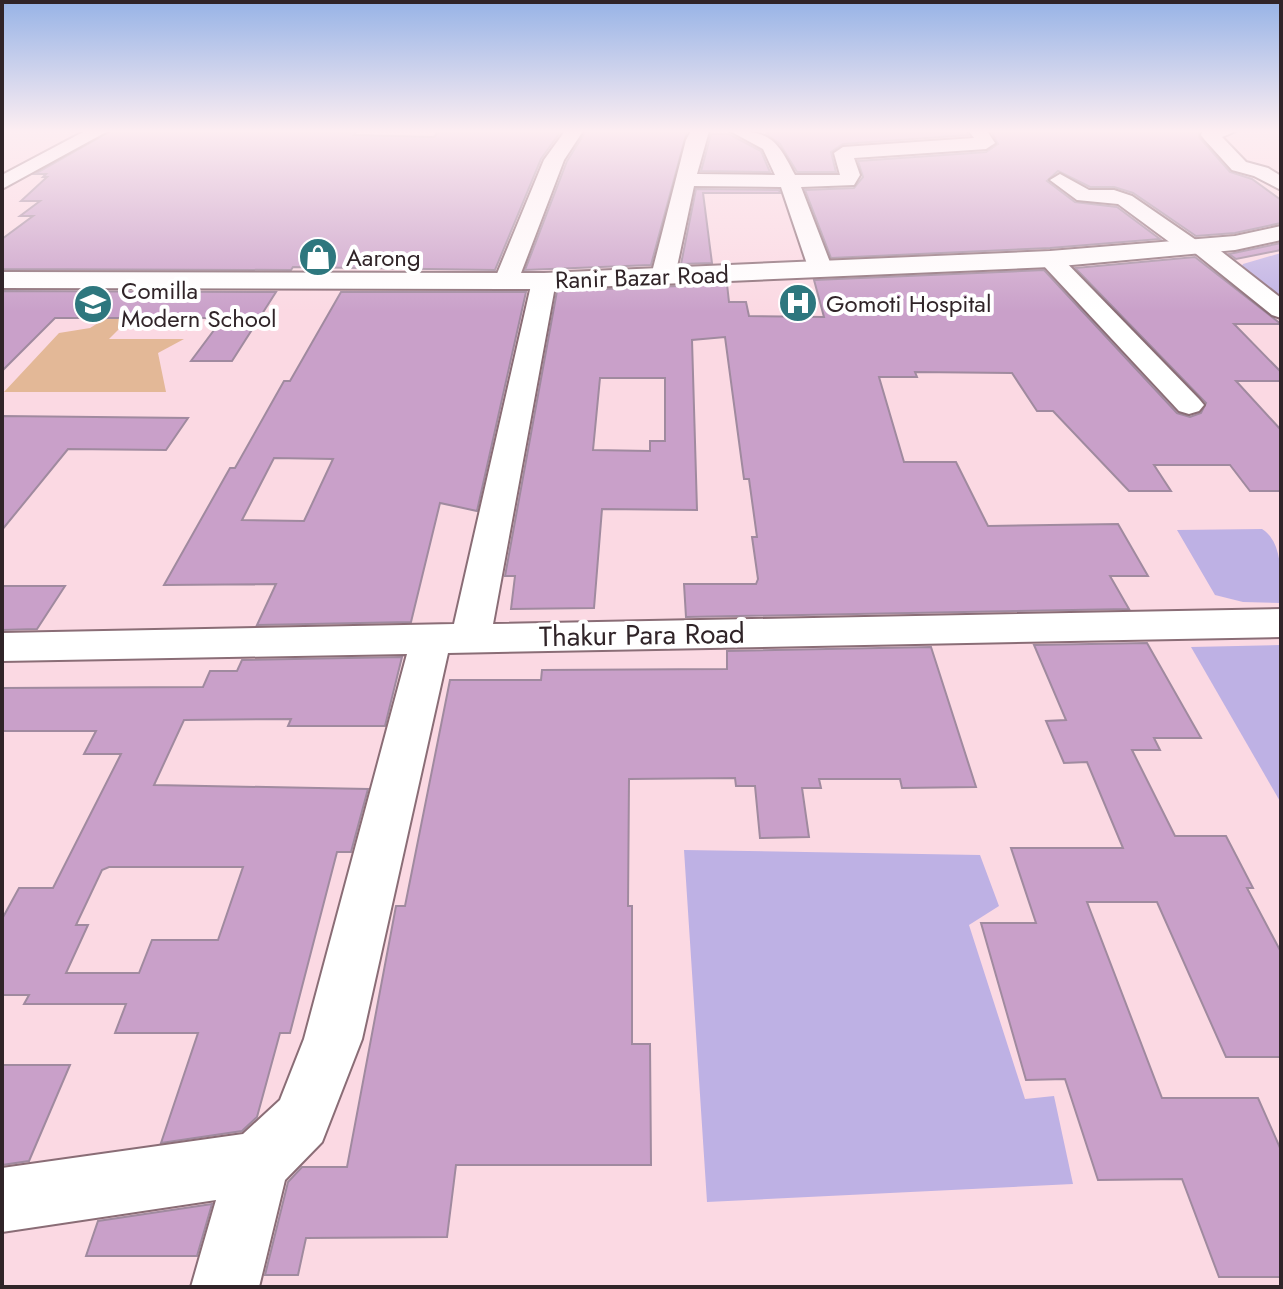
<svg xmlns="http://www.w3.org/2000/svg" width="1283" height="1289" font-family="Jost,sans-serif">
<rect width="100%" height="100%" fill="#fbd9e3"/>
<!-- green -->
<path fill="#e3b897" d="M 108,317 L 130,318 L 109,339 L 184,339 L 158,353 L 166,392 L 4,392 L 59,333 L 90,328 Z"/>
<!-- water -->
<g fill="#beb1e4">
<path d="M 1281,253 L 1281,302 L 1241,268 L 1243,264 Z"/>
<path d="M 1262,529 C 1283,542 1281,575 1281,603 L 1243,602 L 1215,595 L 1177,530 Z"/>
<path d="M 1281,645 L 1281,803 L 1191,647 Z"/>
<path d="M 684,850 L 980,855 L 999,906 L 969,925 L 1025,1099 L 1054,1096 L 1073,1184 L 707,1202 Z"/>
</g>
<!-- building -->
<g fill="#c9a0c9" stroke="#a08a9f" stroke-width="2" fill-rule="evenodd">
<path d="M 111,131 L 357,131 L 354,135 L 434,137 L 439,131 L 561,131 L 541,159 L 495,270 L 293,267 L 291,270 L 2,269 L 2,239 L 33,216 L 20,216 L 40,201 L 21,201 L 47,177 L 43,177 L 46,174 L 35,174 Z"/>
<path d="M 586,131 L 687,131 L 651,265 L 525,270 L 567,161 Z"/>
<path d="M 771,131 L 966,131 L 968,135 L 843,144 L 831,152 L 836,172 L 797,172 L 780,144 L 766,134 Z"/>
<path d="M 991,131 L 1199,131 L 1199,137 L 1230,172 L 1252,179 L 1281,200 L 1281,223 L 1235,233 L 1196,236 L 1133,193 L 1114,187 L 1090,187 L 1058,171 L 1047,181 L 1075,202 L 1117,207 L 1160,239 L 1050,248 L 831,258 L 805,190 L 854,188 L 863,177 L 858,161 L 986,152 L 998,144 Z"/>
<path d="M 711,134 L 729,134 L 761,151 L 770,172 L 701,171 Z"/>
<path d="M 696,189 L 779,190 L 780,193 L 703,193 L 712,263 L 681,264 Z"/>
<path d="M 1281,243 L 1281,250 L 1236,259 L 1229,254 Z"/>
<path d="M 1195,257 L 1281,324 L 1234,324 L 1281,372 L 1281,381 L 1236,381 L 1281,430 L 1281,491 L 1250,491 L 1230,465 L 1154,465 L 1171,491 L 1129,491 L 1053,411 L 1037,411 L 1012,373 L 915,372 L 917,377 L 879,377 L 904,462 L 956,462 L 988,526 L 1118,524 L 1148,576 L 1110,576 L 1129,609 L 686,617 L 684,584 L 756,584 L 758,579 L 752,537 L 757,537 L 749,479 L 744,479 L 725,337 L 692,340 L 697,510 L 602,509 L 594,608 L 511,609 L 515,576 L 505,576 L 557,291 L 727,284 L 729,302 L 746,302 L 749,316 L 824,317 L 814,280 L 1044,270 L 1177,413 L 1190,417 L 1201,413 L 1206,403 L 1075,268 ZM 600,378 L 665,378 L 665,441 L 650,441 L 650,451 L 593,450 Z"/>
<path d="M 2,291 L 276,292 L 232,361 L 191,361 L 223,318 L 55,318 L 2,371 Z"/>
<path d="M 341,292 L 526,292 L 477,511 L 440,503 L 411,622 L 257,625 L 276,584 L 164,585 L 230,468 L 235,468 L 284,381 L 290,381 ZM 274,458 L 333,459 L 304,521 L 242,520 Z"/>
<path d="M 2,416 L 188,418 L 166,450 L 68,449 L 2,530 Z"/>
<path d="M 2,586 L 65,586 L 37,629 L 2,630 Z"/>
<path d="M 1147,643 L 1201,738 L 1154,738 L 1160,750 L 1132,750 L 1175,836 L 1226,836 L 1253,888 L 1247,888 L 1281,952 L 1281,1057 L 1226,1057 L 1157,902 L 1087,902 L 1162,1098 L 1258,1098 L 1281,1150 L 1281,1277 L 1219,1277 L 1182,1179 L 1098,1180 L 1065,1079 L 1026,1080 L 981,923 L 1036,923 L 1011,848 L 1123,848 L 1087,762 L 1064,763 L 1046,721 L 1066,720 L 1034,645 Z"/>
<path d="M 931,647 L 976,787 L 902,788 L 900,779 L 819,779 L 821,788 L 802,788 L 809,837 L 760,838 L 755,786 L 736,786 L 735,778 L 629,779 L 628,906 L 632,906 L 632,1044 L 650,1044 L 651,1165 L 456,1165 L 447,1237 L 306,1238 L 298,1275 L 265,1275 L 288,1182 L 302,1167 L 347,1167 L 396,906 L 405,906 L 450,680 L 541,680 L 542,670 L 727,669 L 727,651 Z"/>
<path d="M 402,657 L 385,726 L 288,726 L 291,719 L 184,720 L 154,785 L 368,789 L 351,852 L 337,852 L 290,1033 L 280,1033 L 257,1117 L 242,1131 L 161,1143 L 198,1033 L 115,1033 L 126,1004 L 24,1004 L 29,995 L 2,995 L 2,919 L 19,888 L 53,888 L 121,754 L 84,754 L 96,731 L 2,731 L 2,688 L 203,687 L 210,671 L 237,671 L 242,660 ZM 109,867 L 243,867 L 218,940 L 152,940 L 139,973 L 66,973 L 88,925 L 76,925 L 102,870 Z"/>
<path d="M 2,1065 L 70,1065 L 29,1161 L 2,1165 Z"/>
<path d="M 212,1204 L 197,1256 L 86,1256 L 98,1221 Z"/>
</g>
<g fill="none" stroke-linecap="round" stroke-linejoin="round">
<!-- minor casing -->
<g stroke="#8a6d76" stroke-width="4">
<g id="minor">
<path d="M 85,131 L 108,131 L 2,189 L 2,175 Z"/>
<path d="M 565,131 L 583,131 L 564,160 L 518,281 L 515,286 L 497,286 L 494,281 L 544,160 Z"/>
<path d="M 691,131 L 709,131 L 697,174 L 775,175 L 763,149 L 730,131 C 771,131 777,140 795,175 L 840,175 L 834,153 L 843,147 L 974,138 L 969,131 L 987,131 L 995,143 L 986,149 L 854,158 L 860,175 L 854,185 L 801,187 L 833,270 L 829,275 L 813,275 L 809,270 L 781,187 L 694,186 L 675,276 L 672,281 L 654,281 L 651,276 L 686,140 Z"/>
<path d="M 1203,131 L 1236,131 L 1222,137 L 1246,162 L 1268,168 L 1281,176 L 1281,190 L 1254,176 L 1232,170 L 1204,139 L 1201,135 Z"/>
<path d="M 1060,174 L 1089,190 L 1114,190 L 1132,196 L 1196,240 L 1208,241 L 1281,298 L 1281,318 L 1272,315 L 1195,253 L 1183,252 L 1118,204 L 1077,200 L 1050,180 Z"/>
<path d="M 1050,252 L 1058,254 L 1199,399 L 1204,405 L 1199,411 L 1189,414 L 1179,411 L 1042,264 L 1038,259 L 1042,254 Z"/>
<path d="M 544,274 L 553,276 L 556,281 L 493,624 L 1281,609 L 1281,637 L 448,653 L 362,1039 L 322,1142 L 285,1180 L 259,1287 L 191,1287 L 216,1200 L 2,1232 L 2,1168 L 243,1134 L 280,1100 L 304,1039 L 407,654 L 2,661 L 2,633 L 454,624 L 532,281 L 535,276 Z"/>
</g>
</g>
<!-- secondary casing -->
<g stroke="#8a6d76" stroke-width="4">
<path id="secondary" d="M 1281,226 L 1281,240 L 1235,250 L 1050,267 L 544,289 L 2,288 L 2,272 L 544,273 L 1050,251 L 1235,236 Z"/>
</g>
<!-- minor -->
<use href="#minor" fill="#fff" fill-rule="evenodd"/>
<!-- secondary -->
<use href="#secondary" fill="#fff" fill-rule="evenodd"/>
</g>
<!-- sky -->
<linearGradient id="sky" x2="0" y2="1"><stop stop-color="#97b3e6"/><stop offset="0.42" stop-color="#fdeef2"/><stop offset="1" stop-color="#fdeef2" stop-opacity="0"/></linearGradient>
<rect width="1283" height="312" fill="url(#sky)"/>
<!-- icons -->
<defs>
<g id="shop-disc" transform="scale(2)"><circle r="9.5" fill="#2e777e" stroke="#fff"/><path d="M-5-2.5h2.3a2.7 3.5 0 0 1 5.4 0H5L5.5 6h-11ZM-1.5-2.5h3a1.5 2.3 0 0 0-3 0Z" fill="#fff"/></g>
<g id="hospital-disc" transform="scale(2)"><circle r="9.5" fill="#2e777e" stroke="#fff"/><path d="M-5-5h3v3.5h4V-5h3V5h-3V1.5h-4V5h-3Z" fill="#fff"/></g>
<g id="school-disc" transform="scale(2)"><circle r="9.5" fill="#2e777e" stroke="#fff"/><path d="M0-5L7-2L0 1L-7-2ZM-4 1L0 2.5L4 1V4Q0 6-4 4Z" fill="#fff"/></g>
</defs>
<g fill-rule="evenodd">
<use href="#shop-disc" x="318" y="257"/>
<use href="#hospital-disc" x="798" y="303"/>
<use href="#school-disc" x="93" y="304"/>
</g>
<g text-anchor="middle" dominant-baseline="central" stroke-width="8" stroke-linejoin="round" paint-order="stroke">
<!-- far-poi labels -->
<g font-size="24" fill="#302428" stroke="#fff" text-anchor="start">
<text x="346" y="257">Aarong</text>
<text x="121" y="290">Comilla<tspan x="121" dy="28">Modern School</tspan></text>
<text x="826" y="303">Gomoti Hospital</text>
</g>
<!-- far-street labels -->
<g font-size="24" fill="#302428" stroke="#fff">
<text transform="translate(642 277) rotate(-2)">Ranir Bazar Road</text>
</g>
<!-- street labels -->
<g font-size="28" fill="#302428" stroke="#fff">
<text transform="translate(642 635) rotate(-1)">Thakur Para Road</text>
</g>
</g>
<!-- border -->
<rect width="1283" height="1289" fill="none" stroke="#302428" stroke-width="8"/>
</svg>
